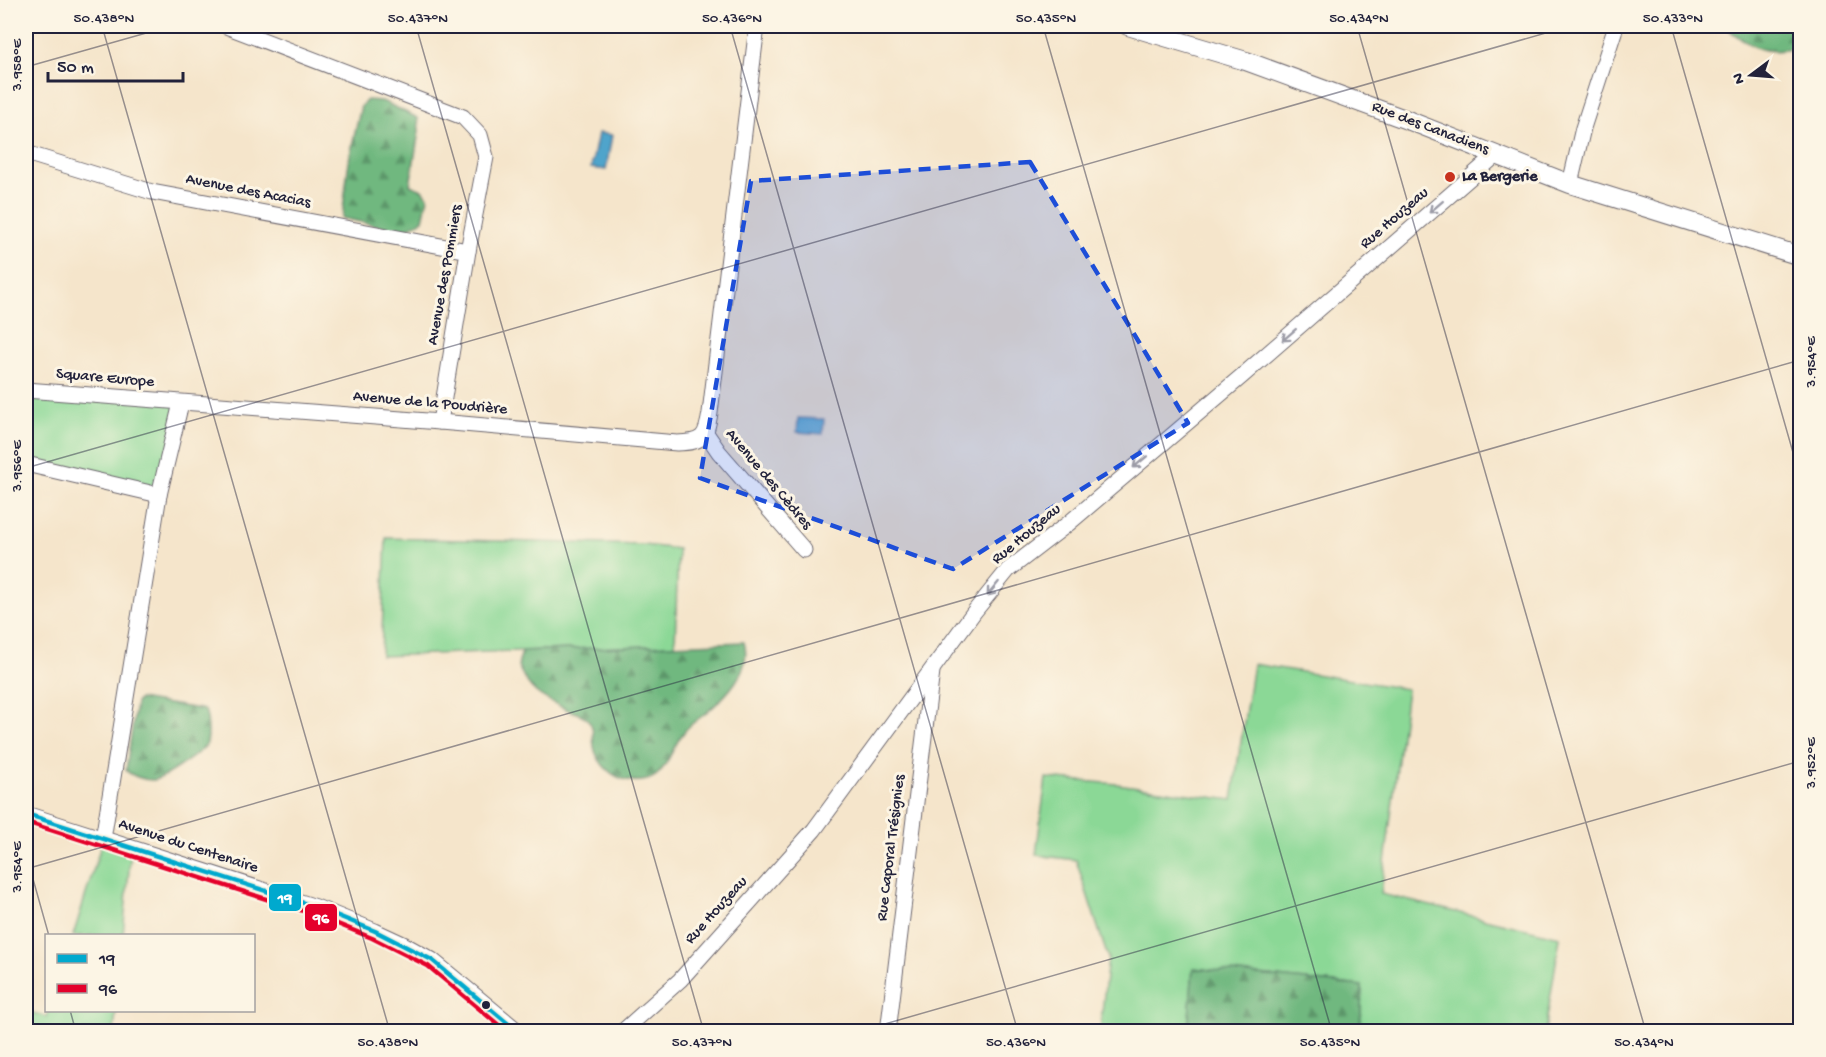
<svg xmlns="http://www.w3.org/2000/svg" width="1826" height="1057" font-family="'Gochi Hand',sans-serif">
<defs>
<pattern id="forest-firs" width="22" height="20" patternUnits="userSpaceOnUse" patternTransform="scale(1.5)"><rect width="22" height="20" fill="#70b87f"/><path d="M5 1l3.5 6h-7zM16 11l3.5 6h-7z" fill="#5c9569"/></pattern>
</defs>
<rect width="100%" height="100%" fill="#fcf5e5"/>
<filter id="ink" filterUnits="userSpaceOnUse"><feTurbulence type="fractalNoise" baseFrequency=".0167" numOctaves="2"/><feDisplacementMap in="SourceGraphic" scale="12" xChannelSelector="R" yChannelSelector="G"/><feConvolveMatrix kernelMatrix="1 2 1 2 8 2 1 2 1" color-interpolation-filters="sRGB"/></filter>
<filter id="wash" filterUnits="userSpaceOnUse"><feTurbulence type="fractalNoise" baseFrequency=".008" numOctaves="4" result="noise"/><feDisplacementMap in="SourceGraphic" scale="24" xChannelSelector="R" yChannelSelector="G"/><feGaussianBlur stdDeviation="1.35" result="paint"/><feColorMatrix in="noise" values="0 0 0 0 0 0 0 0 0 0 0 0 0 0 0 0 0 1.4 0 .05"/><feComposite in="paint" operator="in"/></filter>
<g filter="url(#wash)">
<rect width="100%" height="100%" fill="#f5e5cb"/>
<!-- green -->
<g fill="#8bd896" stroke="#567d68" stroke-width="1.5">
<path d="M 26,390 L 181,403 L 159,495 L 26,465 Z"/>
<path d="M 386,538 L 644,545 L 678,549 L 675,645 L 381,656 Z"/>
<path d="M 1253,664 L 1407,689 L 1381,894 L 1560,937 L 1545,1031 L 1360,1031 L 1362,986 L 1193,968 L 1188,1031 L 1100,1031 L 1108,958 L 1076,860 L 1036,855 L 1046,778 L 1117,784 L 1232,800 Z"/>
<path d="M 103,839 L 131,848 L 123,935 L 73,936 Z"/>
<path d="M 26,1011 L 47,1017 L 49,1011 L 116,1011 L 114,1031 L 26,1031 Z"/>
</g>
<!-- forest -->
<g fill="url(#forest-firs)" stroke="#496d5d" stroke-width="1.5">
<path d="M 1724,26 L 1800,26 L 1800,35 L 1796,48 C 1763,56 1749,46 1724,26 Z"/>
<path d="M 367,100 L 382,101 L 418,118 L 419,131 L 410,185 L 423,190 L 428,197 L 423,220 L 402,231 L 342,218 L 349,160 L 361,106 Z"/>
<path d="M 744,642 C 753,671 725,697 705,714 C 698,719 689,725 684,732 C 666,754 667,788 627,780 C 612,777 600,765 595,751 C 591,739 597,727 585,717 C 581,714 573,712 568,710 C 541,697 531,694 518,666 L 522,651 Z"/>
<path d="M 139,699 L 205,710 C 208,718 209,735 207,743 C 204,751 161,781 152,780 C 144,780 131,776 126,770 L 136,703 Z"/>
<path d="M 1193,968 L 1362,986 L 1360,1031 L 1188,1031 Z"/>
</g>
<!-- water -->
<g fill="#4fa4cb" stroke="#386383" stroke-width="1.5">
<path d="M 598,133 L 612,135 L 606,170 L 591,168 Z"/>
<path d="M 798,418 L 824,419 L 823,434 L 797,432 Z"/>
</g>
</g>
<g filter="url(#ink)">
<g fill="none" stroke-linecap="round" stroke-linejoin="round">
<!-- minor casing -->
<g stroke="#6c666d" stroke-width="17">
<g id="minor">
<path d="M 226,26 L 463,117 L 480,135 L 486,157 L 468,251 L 440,422"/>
<path d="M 26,153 L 152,192 L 468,251"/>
<path d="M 1570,184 L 1583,128 L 1616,26"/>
<path d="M 26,390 L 440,422 L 677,443 C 703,442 706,438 710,413 L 757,26"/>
<path d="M 706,433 L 719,452 L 804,550"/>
<path d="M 26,464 L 159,495"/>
<path d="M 26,814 L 316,907 L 375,931 L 403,944 L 432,960 L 519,1032"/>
<path d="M 103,839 L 159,495 L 181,403"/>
<path d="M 622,1032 L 680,980 L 814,830 L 974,612 L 1008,570 L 1069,523 L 1242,376 L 1496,155"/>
<path d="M 888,1032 L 932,671"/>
</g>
</g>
<!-- tertiary casing -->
<g stroke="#6c666d" stroke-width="20">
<path id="tertiary" d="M 1128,26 L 1246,61 L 1410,121 L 1570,184 L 1800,256"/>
</g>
<!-- minor -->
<use href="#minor" stroke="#fff" stroke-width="15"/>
<!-- tertiary -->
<use href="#tertiary" stroke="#fff" stroke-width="18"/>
<!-- bus-1 casing -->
<g stroke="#fcf5e5" stroke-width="9">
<path id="bus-1" d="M 26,814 L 316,907 L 375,931 L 432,960 L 518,1032"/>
</g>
<!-- bus-2 casing -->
<g stroke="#fcf5e5" stroke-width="9">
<path id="bus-2" d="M 26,822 L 313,914 L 372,938 L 428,966 L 507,1032"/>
</g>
<!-- bus-1 -->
<use href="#bus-1" stroke="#00a9ce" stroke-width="4.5"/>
<!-- bus-2 -->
<use href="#bus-2" stroke="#e4002b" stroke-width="4.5"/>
</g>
<!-- one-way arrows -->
<defs><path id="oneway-shaft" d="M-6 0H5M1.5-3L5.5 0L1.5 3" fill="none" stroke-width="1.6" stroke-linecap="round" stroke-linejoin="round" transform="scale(1.5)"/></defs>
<g stroke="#9c9ca7">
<use href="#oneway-shaft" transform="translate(1436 207) rotate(139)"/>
<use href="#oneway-shaft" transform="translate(1289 335) rotate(139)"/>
<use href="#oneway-shaft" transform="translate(1140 462) rotate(140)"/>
<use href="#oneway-shaft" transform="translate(993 589) rotate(129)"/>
</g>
</g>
<!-- marked area -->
<path fill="#1d4ed8" fill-opacity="0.2" stroke="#1d4ed8" stroke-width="4.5" stroke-dasharray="12 8" stroke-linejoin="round" d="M 1030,162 L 1188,423 L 953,569 L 700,478 L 751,181 Z"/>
<!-- ticks -->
<path fill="none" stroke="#22223b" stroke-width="1.5" stroke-opacity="0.45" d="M 102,26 L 390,1032M 416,26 L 704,1032M 730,26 L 1018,1032M 1043,26 L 1332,1032M 1357,26 L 1646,1032M 1671,26 L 1800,477M 26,67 L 171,26M 26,468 L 1570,26M 26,854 L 49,936M 26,869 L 1800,360M 70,1010 L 76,1032M 857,1032 L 1800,761"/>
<!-- markers -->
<circle fill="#c8321e" stroke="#fcf5e5" stroke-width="2" cx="1450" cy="177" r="6"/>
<circle fill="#22223b" stroke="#fcf5e5" stroke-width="2" cx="486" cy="1005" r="5"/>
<g text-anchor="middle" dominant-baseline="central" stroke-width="6" stroke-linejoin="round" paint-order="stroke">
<!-- street labels -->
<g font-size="16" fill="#22223b" stroke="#fcf5e5">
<text transform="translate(1430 129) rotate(21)">Rue des Canadiens</text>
<text transform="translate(248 192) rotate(11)">Avenue des Acacias</text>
<text transform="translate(1395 219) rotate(-41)">Rue Houzeau</text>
<text transform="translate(446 275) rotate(-80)">Avenue des Pommiers</text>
<text transform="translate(105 379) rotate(5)">Square Europe</text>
<text transform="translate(430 404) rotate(5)">Avenue de la Poudrière</text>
<text transform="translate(768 480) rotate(50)">Avenue des Cèdres</text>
<text transform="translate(1027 535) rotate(-40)">Rue Houzeau</text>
<text transform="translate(188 847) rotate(18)">Avenue du Centenaire</text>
<text transform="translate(892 848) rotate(-83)">Rue Caporal Trésignies</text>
<text transform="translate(717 911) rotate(-48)">Rue Houzeau</text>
</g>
<!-- poi labels -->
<g font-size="16" font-weight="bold" fill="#22223b" stroke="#fcf5e5" text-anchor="start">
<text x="1462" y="177">La Bergerie</text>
</g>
</g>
<g stroke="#fcf5e5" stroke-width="2">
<rect x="268" y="883" width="34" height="29" rx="6" fill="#00a9ce"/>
<rect x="304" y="903" width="34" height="29" rx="6" fill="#e4002b"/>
</g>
<g font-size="16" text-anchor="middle" font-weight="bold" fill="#fff">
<text x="285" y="903">19</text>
<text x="321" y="923">96</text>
</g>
<!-- margin -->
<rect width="1826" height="1057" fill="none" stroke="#fcf5e5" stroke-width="66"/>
<!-- legend -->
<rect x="45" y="934" width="210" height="78" fill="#fcf5e5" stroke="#a5a1a1" stroke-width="1.5"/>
<rect x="57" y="954" width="30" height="9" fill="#00a9ce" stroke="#a5a1a1" stroke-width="1.5"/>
<text x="99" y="964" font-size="18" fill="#22223b">19</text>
<rect x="57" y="984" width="30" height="9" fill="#e4002b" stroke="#a5a1a1" stroke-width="1.5"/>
<text x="99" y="994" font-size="18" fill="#22223b">96</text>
<!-- north arrow -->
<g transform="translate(1751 75) rotate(254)" stroke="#fcf5e5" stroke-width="4.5" paint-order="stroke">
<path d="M0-4.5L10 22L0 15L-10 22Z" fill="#22223b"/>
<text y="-9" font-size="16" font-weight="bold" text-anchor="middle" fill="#22223b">N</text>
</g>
<!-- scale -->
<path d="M48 72v9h135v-9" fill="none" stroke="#22223b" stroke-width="3"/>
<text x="57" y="72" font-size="18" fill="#22223b" stroke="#fcf5e5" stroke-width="4.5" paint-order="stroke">50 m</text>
<rect x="33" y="33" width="1760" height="991" fill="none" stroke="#22223b" stroke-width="2"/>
<g font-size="15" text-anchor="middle" fill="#22223b">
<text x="104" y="22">50.438°N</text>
<text x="418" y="22">50.437°N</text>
<text x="732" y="22">50.436°N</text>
<text x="1046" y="22">50.435°N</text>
<text x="1359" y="22">50.434°N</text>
<text x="1673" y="22">50.433°N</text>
<text transform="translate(16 65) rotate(-90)" y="5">3.958°E</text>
<text transform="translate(1810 362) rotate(-90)" y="5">3.954°E</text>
<text transform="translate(16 466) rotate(-90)" y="5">3.956°E</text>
<text transform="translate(1810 763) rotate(-90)" y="5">3.952°E</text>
<text transform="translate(16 867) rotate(-90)" y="5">3.954°E</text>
<text x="388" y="1046">50.438°N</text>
<text x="702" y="1046">50.437°N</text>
<text x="1016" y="1046">50.436°N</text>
<text x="1330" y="1046">50.435°N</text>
<text x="1644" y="1046">50.434°N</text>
</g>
</svg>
